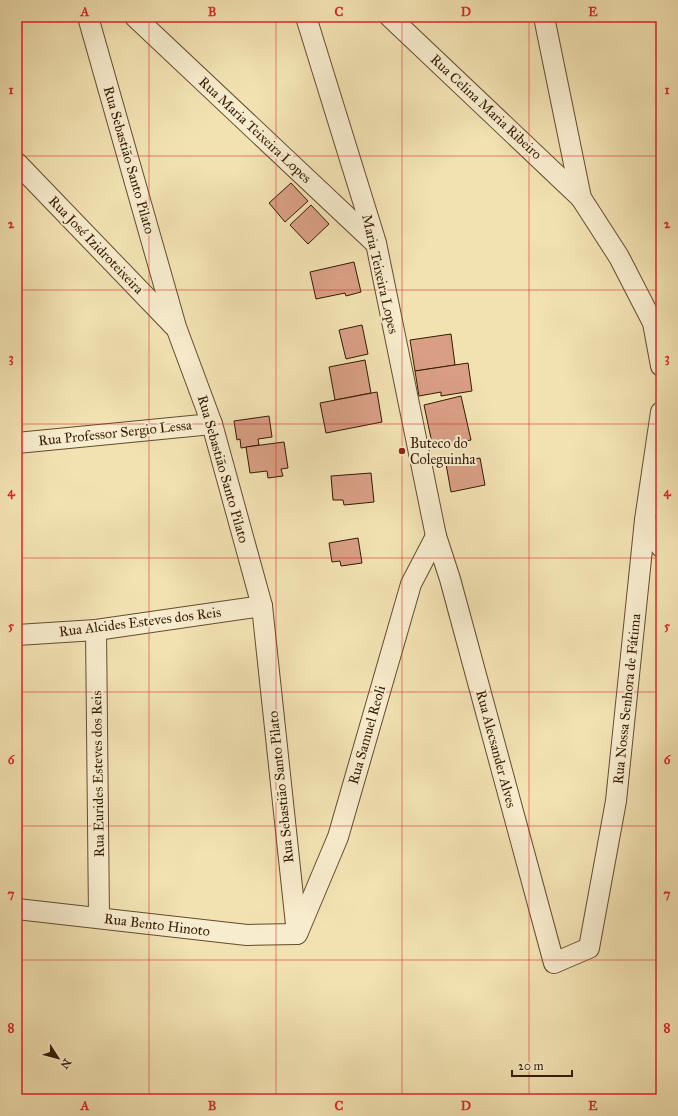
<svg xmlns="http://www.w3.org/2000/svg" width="678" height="1116" font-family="'IM FELL Great Primer',serif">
<rect width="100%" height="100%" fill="#f2e2b2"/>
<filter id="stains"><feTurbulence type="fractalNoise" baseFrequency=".005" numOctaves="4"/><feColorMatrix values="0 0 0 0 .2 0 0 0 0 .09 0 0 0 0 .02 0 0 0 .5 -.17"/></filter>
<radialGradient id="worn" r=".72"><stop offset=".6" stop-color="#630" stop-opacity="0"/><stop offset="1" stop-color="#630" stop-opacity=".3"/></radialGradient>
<!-- building -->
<g fill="#d99f85" stroke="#341a03">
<path d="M 291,183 L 308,201 L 285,222 L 269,203 Z"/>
<path d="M 311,205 L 329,224 L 308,244 L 290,225 Z"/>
<path d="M 354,262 L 361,292 L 346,296 L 345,293 L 316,299 L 310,272 Z"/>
<path d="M 362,325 L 368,354 L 346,359 L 339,330 Z"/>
<path d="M 451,334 L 455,365 L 415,371 L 410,340 Z"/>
<path d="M 365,360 L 371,393 L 335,400 L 329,367 Z"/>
<path d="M 468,363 L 472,391 L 441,396 L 441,392 L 419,396 L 415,371 Z"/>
<path d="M 377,392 L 382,422 L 326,433 L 320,403 Z"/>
<path d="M 461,396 L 471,440 L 433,448 L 424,405 Z"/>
<path d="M 269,416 L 272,437 L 258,439 L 259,445 L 241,448 L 240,439 L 237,440 L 234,421 Z"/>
<path d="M 284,442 L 288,468 L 281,469 L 283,476 L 268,478 L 267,471 L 250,473 L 246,447 Z"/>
<path d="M 480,458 L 485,485 L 451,492 L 446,464 Z"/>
<path d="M 371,473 L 374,502 L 344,505 L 343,500 L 333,500 L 331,476 Z"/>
<path d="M 358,538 L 362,563 L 341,566 L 340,561 L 332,562 L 329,543 Z"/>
</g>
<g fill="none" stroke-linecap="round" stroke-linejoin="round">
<!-- minor casing -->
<g stroke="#644c2f" stroke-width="22">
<g id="minor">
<path d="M 88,17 L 176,327 L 212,424 L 262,606 L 297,934"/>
<path d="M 135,17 L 374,242"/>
<path d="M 306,17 L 376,243 L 436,536 L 450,579 L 554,963 L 589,948 L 616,801 L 645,520 L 661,412"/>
<path d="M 390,17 L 581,198"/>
<path d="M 544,17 L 581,198 L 619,257 L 653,323 L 661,366"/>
<path d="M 17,163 L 174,326"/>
<path d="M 17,443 L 212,424"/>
<path d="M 645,520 L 661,547"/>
<path d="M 96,630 L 99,918"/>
<path d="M 17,635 L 96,630 L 262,606"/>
<path d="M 17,909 L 247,935 L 297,934"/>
<path d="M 298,932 L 338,837 L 411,584 L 436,536"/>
</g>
</g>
<!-- minor -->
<use href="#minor" stroke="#f7eccd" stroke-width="20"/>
</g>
<!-- grid -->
<path fill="none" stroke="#d62828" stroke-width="1" stroke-opacity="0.55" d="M 149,17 L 149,1099M 276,17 L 276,1099M 402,17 L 402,1099M 529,17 L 529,1099M 17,156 L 661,156M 17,290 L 661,290M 17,424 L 661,424M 17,558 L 661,558M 17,692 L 661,692M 17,826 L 661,826M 17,960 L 661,960"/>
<!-- markers -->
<circle fill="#8f2418" stroke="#f7eccd" stroke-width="1.5" cx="402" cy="451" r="4"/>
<g text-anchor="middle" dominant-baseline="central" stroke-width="4" stroke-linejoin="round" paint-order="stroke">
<!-- street labels -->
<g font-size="14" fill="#341a03" stroke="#f7eccd">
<text transform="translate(486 107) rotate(43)">Rua Celina Maria Ribeiro</text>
<text transform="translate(255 130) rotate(43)">Rua Maria Teixeira Lopes</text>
<text transform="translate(129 160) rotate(74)">Rua Sebastião Santo Pilato</text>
<text transform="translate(96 245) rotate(46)">Rua José Izidroteixeira</text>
<text transform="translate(380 274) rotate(77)">Maria Teixeira Lopes</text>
<text transform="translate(115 433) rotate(-6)">Rua Professor Sergio Lessa</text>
<text transform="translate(223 469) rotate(74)">Rua Sebastião Santo Pilato</text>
<text transform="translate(140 622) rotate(-7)">Rua Alcides Esteves dos Reis</text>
<text transform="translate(627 699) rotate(-84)">Rua Nossa Senhora de Fátima</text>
<text transform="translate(367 735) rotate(-74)">Rua Samuel Reoli</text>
<text transform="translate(496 749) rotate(75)">Rua Alecsander Alves</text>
<text transform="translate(98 774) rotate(-91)">Rua Eurides Esteves dos Reis</text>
<text transform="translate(281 787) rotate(-96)">Rua Sebastião Santo Pilato</text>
<text transform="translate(157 925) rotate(7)">Rua Bento Hinoto</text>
</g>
<!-- poi labels -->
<g font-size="14" fill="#341a03" stroke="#f7eccd" text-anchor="start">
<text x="410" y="443">Buteco do<tspan x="410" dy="16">Coleguinha</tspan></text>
</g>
</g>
<!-- margin -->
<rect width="678" height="1116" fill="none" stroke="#f2e2b2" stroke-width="44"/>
<!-- north arrow -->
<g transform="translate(58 1058) rotate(126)" stroke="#f7eccd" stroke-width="3" paint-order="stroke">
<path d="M0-3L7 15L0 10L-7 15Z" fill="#341a03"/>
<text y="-6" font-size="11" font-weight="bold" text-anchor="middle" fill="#341a03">N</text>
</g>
<!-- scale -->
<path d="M512 1070v6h60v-6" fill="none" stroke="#341a03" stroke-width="2"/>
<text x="518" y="1070" font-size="12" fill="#341a03" stroke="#f7eccd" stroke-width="3" paint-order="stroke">20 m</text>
<rect x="22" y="22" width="634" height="1072" fill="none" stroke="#d62828" stroke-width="1.5"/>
<g font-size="13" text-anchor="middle" font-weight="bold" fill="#d62828">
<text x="85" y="16">A</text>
<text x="212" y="16">B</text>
<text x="339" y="16">C</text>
<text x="466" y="16">D</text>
<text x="593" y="16">E</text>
<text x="11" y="94">1</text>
<text x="667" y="94">1</text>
<text x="11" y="228">2</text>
<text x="667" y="228">2</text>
<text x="11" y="362">3</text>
<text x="667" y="362">3</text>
<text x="11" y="496">4</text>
<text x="667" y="496">4</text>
<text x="11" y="630">5</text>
<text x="667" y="630">5</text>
<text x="11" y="764">6</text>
<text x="667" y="764">6</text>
<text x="11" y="898">7</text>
<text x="667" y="898">7</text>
<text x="11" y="1032">8</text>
<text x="667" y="1032">8</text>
<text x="85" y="1110">A</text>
<text x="212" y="1110">B</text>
<text x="339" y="1110">C</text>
<text x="466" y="1110">D</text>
<text x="593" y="1110">E</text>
</g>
<rect width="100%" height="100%" filter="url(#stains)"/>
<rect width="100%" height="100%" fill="url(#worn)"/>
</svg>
